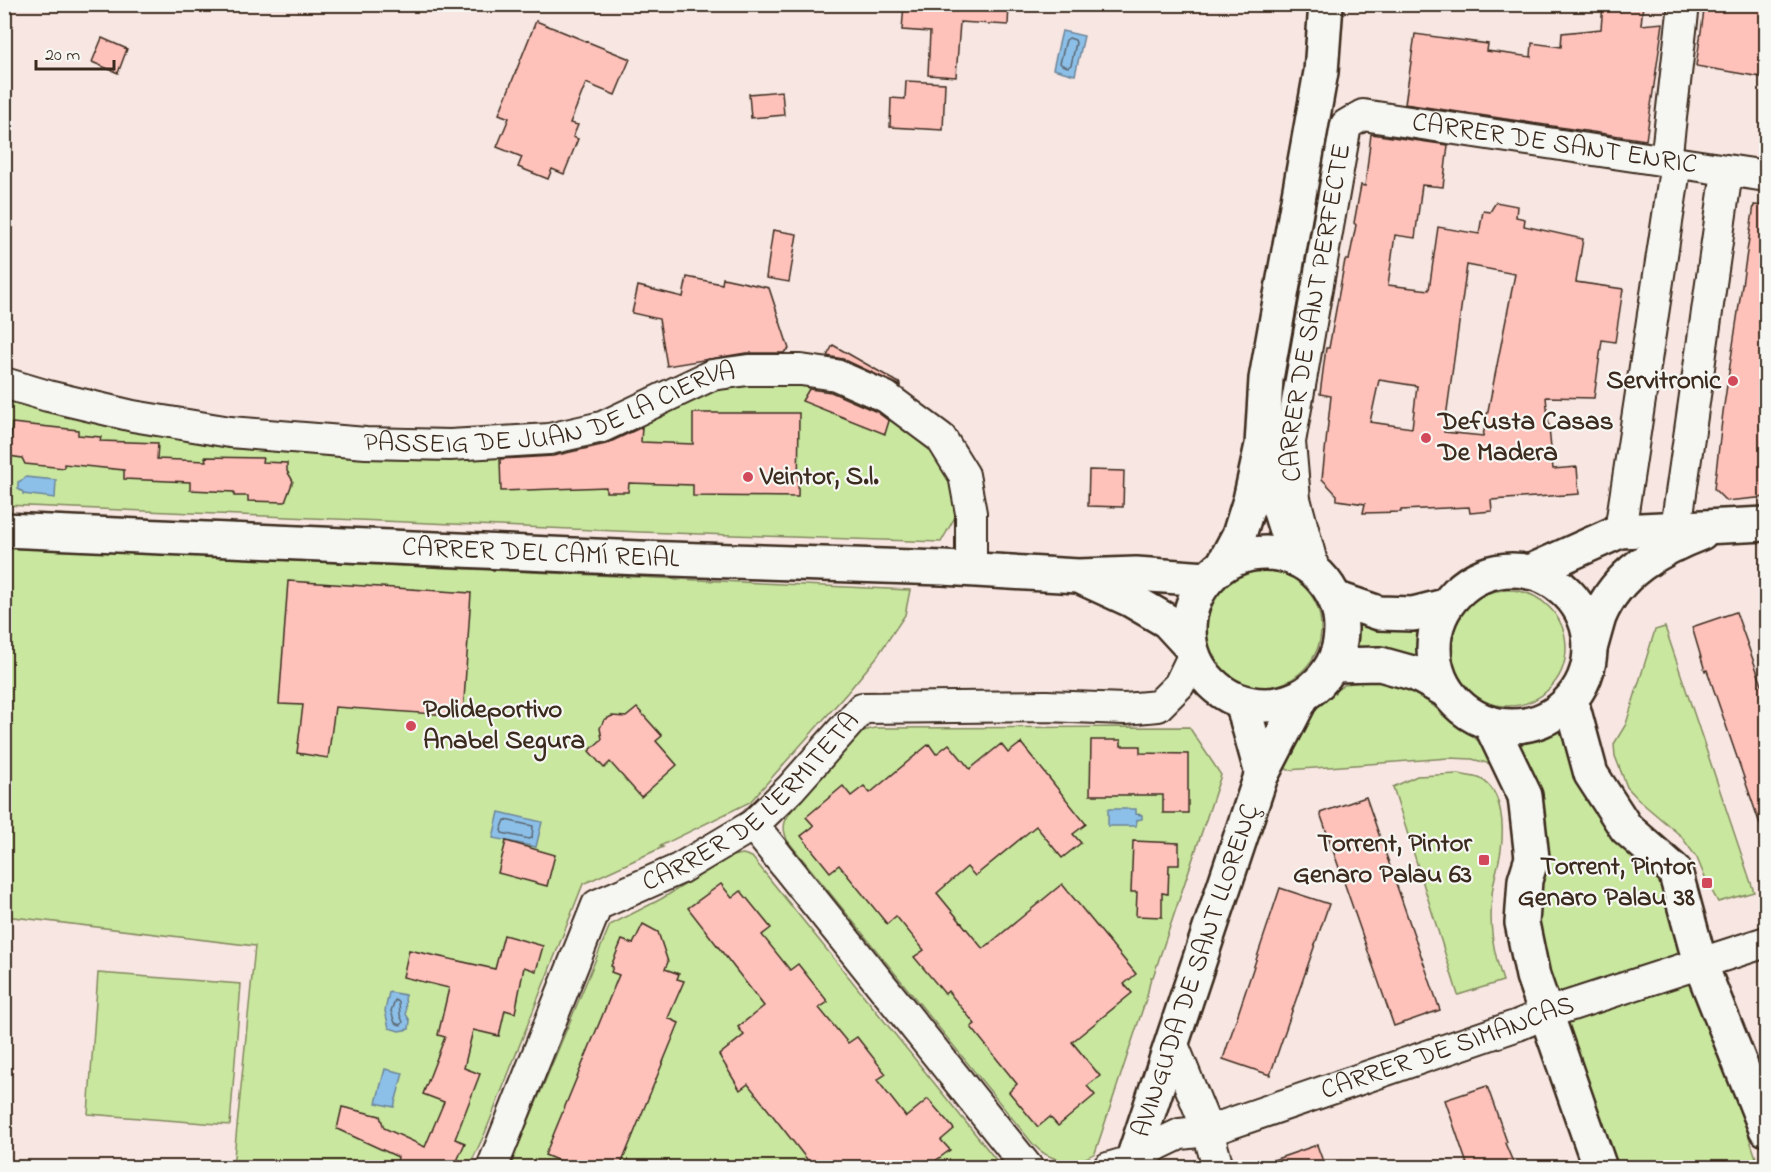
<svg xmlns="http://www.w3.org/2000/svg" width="1771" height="1172" font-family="'Indie Flower',sans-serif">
<rect width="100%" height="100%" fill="#f8e6e2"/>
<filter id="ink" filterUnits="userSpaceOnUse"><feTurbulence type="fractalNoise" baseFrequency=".0167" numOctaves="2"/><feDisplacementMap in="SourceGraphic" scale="12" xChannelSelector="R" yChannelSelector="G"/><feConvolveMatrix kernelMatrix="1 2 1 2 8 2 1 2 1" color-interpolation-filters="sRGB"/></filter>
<g filter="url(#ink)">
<!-- green -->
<g fill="#c9e79f" stroke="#82885e" stroke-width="1.5">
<path d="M 802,379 L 866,401 L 913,432 L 930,448 L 943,464 L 955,490 L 955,517 L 941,542 L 640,532 L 5,505 L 5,395 L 313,447 L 642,424 L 730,384 Z"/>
<path d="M 5,547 L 910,590 L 905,615 L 876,658 L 847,693 L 750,802 L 660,846 L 663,847 L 583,884 L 485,1133 L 469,1167 L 233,1167 L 255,946 L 5,916 Z"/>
<circle cx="1262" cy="628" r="59"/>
<circle cx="1508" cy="648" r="58"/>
<path d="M 1352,618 L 1424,622 L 1418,636 L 1418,661 L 1347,655 L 1352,633 Z"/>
<path d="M 1665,627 L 1754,892 L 1718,902 L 1706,880 L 1697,858 L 1681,836 L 1642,803 L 1627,787 L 1615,756 L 1614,744 L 1626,724 L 1655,630 Z"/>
<path d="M 1367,681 L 1389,681 L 1410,688 L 1476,739 L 1487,749 L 1498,766 L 1472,759 L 1449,758 L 1288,770 L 1282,765 L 1315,703 L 1346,684 Z"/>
<path d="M 1189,727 L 1221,775 L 1153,977 L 1151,977 L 1147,996 L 1095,1153 C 1074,1167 1048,1161 1033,1144 L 787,840 C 785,834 783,829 785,822 C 792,802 847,750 863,731 L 875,728 Z"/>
<path d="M 1559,729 L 1589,804 L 1612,833 L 1664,880 L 1759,1167 L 1614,1167 L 1541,954 L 1515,741 Z"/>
<path d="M 1458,774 C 1465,776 1474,776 1481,779 C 1503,791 1504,828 1501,850 C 1499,865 1493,880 1492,895 C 1489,928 1493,950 1503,981 L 1458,995 L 1393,787 L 1417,776 Z"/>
<path d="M 743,854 L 752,857 L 997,1161 L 1000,1167 L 509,1168 L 610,925 L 661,899 L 732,856 Z"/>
<path d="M 98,973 L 241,984 L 230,1125 L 88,1114 Z"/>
</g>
<!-- water -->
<g fill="#8cc0e9" stroke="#6c8498" stroke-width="1.5">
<path d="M 1062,31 L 1084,36 L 1075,75 L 1053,69 Z"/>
<path d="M 25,477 L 56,480 L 55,498 L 23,494 L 23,492 L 18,489 L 18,482 L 24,479 Z"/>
<path d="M 1108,809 L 1136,809 L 1136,814 L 1142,815 L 1142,819 L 1137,820 L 1136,826 L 1108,826 Z"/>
<path d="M 499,812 L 542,822 L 536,847 L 493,838 Z"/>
<path d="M 389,992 L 405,995 L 406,1014 L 410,1021 L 409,1029 L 399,1031 L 389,1028 L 385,1011 Z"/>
<path d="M 385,1069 L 403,1073 L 394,1107 L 376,1103 Z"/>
</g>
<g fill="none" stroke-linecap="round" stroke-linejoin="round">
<!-- shore -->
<g stroke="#5b666f" stroke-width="1.5">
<path d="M 1069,38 L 1075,40 L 1076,43 L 1071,65 L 1068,67 L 1062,65 L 1060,63 L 1066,40 Z"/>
<path d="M 505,820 L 533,826 L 532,838 L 529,839 L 502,833 L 501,830 Z"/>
<path d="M 395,1000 L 399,1002 L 400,1015 L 403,1022 L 401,1025 L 395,1023 L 391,1011 Z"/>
</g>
</g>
<!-- building -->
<g fill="#fec2bb" stroke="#3b2a1e" stroke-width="1.5" fill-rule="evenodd">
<path d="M 904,4 L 1009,4 L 1008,25 L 960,22 L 956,77 L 928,75 L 930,32 L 902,30 Z"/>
<path d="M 1603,4 L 1643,4 L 1641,25 L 1663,23 L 1646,140 L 1405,104 L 1415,34 L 1488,44 L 1487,51 L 1531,57 L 1532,43 L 1561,47 L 1562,33 L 1601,29 Z"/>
<path d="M 1705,4 L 1767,4 L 1767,78 L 1696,66 Z"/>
<path d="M 536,21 L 630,59 L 615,95 L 586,83 L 570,123 L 578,125 L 573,137 L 578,139 L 564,174 L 552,169 L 548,179 L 518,167 L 522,157 L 497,147 L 509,118 L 499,114 Z"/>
<path d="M 102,38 L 127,49 L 118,73 L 92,62 Z"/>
<path d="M 906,81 L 945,83 L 943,130 L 890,127 L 891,98 L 905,99 Z"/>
<path d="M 782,91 L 784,115 L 751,118 L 749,94 Z"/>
<path d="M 1371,134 L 1448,145 L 1443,187 L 1422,185 L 1415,238 L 1395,235 L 1388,285 L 1429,290 L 1438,227 L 1479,234 L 1483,211 L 1490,212 L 1496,202 L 1517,206 L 1516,217 L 1525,219 L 1524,226 L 1583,239 L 1576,282 L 1623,289 L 1615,342 L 1602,340 L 1594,398 L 1546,397 L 1553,469 L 1577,467 L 1579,494 L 1491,500 L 1492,511 L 1470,513 L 1469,507 L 1401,510 L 1401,512 L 1363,513 L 1365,504 L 1337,500 L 1337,495 L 1322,479 L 1331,396 L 1320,394 L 1326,348 L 1329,348 L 1345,260 L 1349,260 L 1356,225 L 1354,223 L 1361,185 L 1365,186 ZM 1467,265 L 1515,274 L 1483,436 L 1444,432 ZM 1379,380 L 1417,386 L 1412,428 L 1370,422 Z"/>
<path d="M 1754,205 L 1767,206 L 1767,497 L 1726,501 L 1714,489 L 1723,412 Z"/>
<path d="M 773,230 L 797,234 L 789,282 L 766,278 Z"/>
<path d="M 687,277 L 722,284 L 723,278 L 769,288 L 789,349 L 783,353 L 746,353 L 667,366 L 659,319 L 632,313 L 638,286 L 683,297 Z"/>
<path d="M 833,345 L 901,384 L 901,386 L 843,359 L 827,356 Z"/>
<path d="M 809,389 L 831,392 L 877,412 L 889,421 L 885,434 L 802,401 Z"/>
<path d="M 693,413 L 799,413 L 798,497 L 693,496 L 693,485 L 629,483 L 628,492 L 606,492 L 606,487 L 501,491 L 500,459 L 553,456 L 606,444 L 642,427 L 641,442 L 693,444 Z"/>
<path d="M 12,423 L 78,430 L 78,435 L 101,437 L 100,441 L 158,443 L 157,459 L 206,461 L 205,457 L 263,458 L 262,462 L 287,463 L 287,471 L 293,481 L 285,502 L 248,501 L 248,496 L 234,496 L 234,492 L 190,490 L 190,482 L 124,479 L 124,470 L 64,464 L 64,468 L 25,464 L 22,458 L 9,456 Z"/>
<path d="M 1089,470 L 1124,471 L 1123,507 L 1088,506 Z"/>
<path d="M 288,581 L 471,593 L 463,716 L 335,707 L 328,758 L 297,753 L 303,705 L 279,704 Z"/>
<path d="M 1736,612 L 1767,699 L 1767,832 L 1763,833 L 1707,670 L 1705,671 L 1692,627 Z"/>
<path d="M 637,708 L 662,736 L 656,741 L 677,765 L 641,797 L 610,762 L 604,768 L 589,751 L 602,739 L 600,728 L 604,720 L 612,716 L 626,717 Z"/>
<path d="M 1091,740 L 1121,740 L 1121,746 L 1140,746 L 1140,753 L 1188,754 L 1188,813 L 1163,813 L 1163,795 L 1090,795 Z"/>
<path d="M 1021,743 L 1086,824 L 1073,834 L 1081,843 L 1062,858 L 1036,826 L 975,876 L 967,867 L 937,893 L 983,949 L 1062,884 L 1136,974 L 1124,984 L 1132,993 L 1072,1042 L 1100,1076 L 1087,1086 L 1095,1095 L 1058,1126 L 1050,1117 L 1038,1127 L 1009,1092 L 1017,1084 L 971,1027 L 975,1024 L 948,991 L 945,994 L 914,957 L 924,950 L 896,916 L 887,924 L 839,865 L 830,872 L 801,836 L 814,826 L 806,817 L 843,786 L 851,796 L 864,786 L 870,793 L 929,744 L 936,754 L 949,744 L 970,769 L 1001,744 L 1008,753 Z"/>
<path d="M 1366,797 L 1440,1010 L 1394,1026 L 1320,813 Z"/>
<path d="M 506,841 L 555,855 L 547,886 L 498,873 Z"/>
<path d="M 1133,841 L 1179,843 L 1179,865 L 1169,865 L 1168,894 L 1162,893 L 1162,917 L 1136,916 L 1137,892 L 1131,892 Z"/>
<path d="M 721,884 L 732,898 L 741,891 L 771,928 L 762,935 L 790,970 L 798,964 L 828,1002 L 819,1008 L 848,1043 L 857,1037 L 886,1074 L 877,1080 L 906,1117 L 928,1099 L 954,1129 L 941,1140 L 950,1150 L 927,1167 L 813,1167 L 748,1084 L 740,1090 L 719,1055 L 744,1035 L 738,1027 L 764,1006 L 688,908 Z"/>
<path d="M 1280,888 L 1329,904 L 1270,1075 L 1223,1059 Z"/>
<path d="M 643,924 L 658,932 L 668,962 L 665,969 L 679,974 L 677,979 L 684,981 L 668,1018 L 679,1023 L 620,1167 L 562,1167 L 564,1163 L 545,1155 L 619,975 L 611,972 L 613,967 L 611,966 L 622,940 L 633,944 Z"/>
<path d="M 504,935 L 543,946 L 536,971 L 524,967 L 515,1013 L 505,1010 L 499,1036 L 473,1030 L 464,1068 L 480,1074 L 455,1139 L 465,1143 L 457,1161 L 470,1167 L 396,1167 L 398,1157 L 337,1129 L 342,1107 L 380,1116 L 384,1128 L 425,1147 L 444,1102 L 423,1094 L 445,1037 L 438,1035 L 449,988 L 403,977 L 409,950 L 495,969 Z"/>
<path d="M 1487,1086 L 1507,1142 L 1505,1143 L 1515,1167 L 1468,1167 L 1445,1100 Z"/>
<path d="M 1317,1145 L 1325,1167 L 1263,1167 L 1262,1164 Z"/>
</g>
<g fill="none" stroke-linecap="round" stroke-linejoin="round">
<!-- minor casing -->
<g stroke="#3b2a1e" stroke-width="34">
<g id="minor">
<path d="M 1666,161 L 1684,4"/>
<path id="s1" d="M 4,383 L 48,396 L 133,416 L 230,432 L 366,443 L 450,445 L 549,439 L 602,427 L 712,375 L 748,370 L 801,370 L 836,375 L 886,397 L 941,438 L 964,475 L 971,513 L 971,570"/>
<path d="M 1676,528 L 1727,172"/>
<path d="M 1620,531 L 1676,163"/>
<path id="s2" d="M 1314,570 L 1295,499 L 1290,442 L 1346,125 L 1363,115 L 1766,176"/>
<path d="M 753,825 L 1028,1168"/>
<path d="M 1172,1042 L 1208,1131 L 1218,1168"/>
<path id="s3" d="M 492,1168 L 597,905 L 679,869 L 753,825 L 791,788 L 862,708 L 1046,706 L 1125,709 L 1158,706 L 1179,685 L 1193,656"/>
<path id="s4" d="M 1108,1168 L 1132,1161 L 1157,1145 L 1180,1134 L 1208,1131 L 1518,1025 L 1547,1013 L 1766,942"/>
</g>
</g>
<!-- tertiary casing -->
<g stroke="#3b2a1e" stroke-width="38">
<g id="tertiary">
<path d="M 1263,451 L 1276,499 L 1295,559"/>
<circle cx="1265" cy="629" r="76"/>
<path d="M 1223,565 L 1239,535 L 1250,500 L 1262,445 L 1266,379 L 1321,72 L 1326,4"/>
<circle cx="1512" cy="648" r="78"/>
<path d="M 1529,572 L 1620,531 L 1766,524"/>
<path d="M 1335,598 L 1379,613 L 1413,614 L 1445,606"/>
<path d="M 1590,649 C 1593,638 1596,627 1599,617 C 1617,573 1659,549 1701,533"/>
<path d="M 1333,665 L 1380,664 L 1416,674 L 1445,690"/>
<path d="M 1571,700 L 1591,774 L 1626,828 L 1675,871 L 1700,963 L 1766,1129"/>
<path d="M 1242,702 L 1262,774"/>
<path d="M 1490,723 L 1525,796 L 1532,858 L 1525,880 L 1522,923 L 1533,976 L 1600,1168"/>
<path id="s5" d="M 1130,1168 L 1261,776 L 1302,697"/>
</g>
</g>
<!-- secondary casing -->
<g stroke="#3b2a1e" stroke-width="38">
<g id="secondary">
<path id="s6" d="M 4,530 L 640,558 L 943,568 L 1078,576 L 1136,574 L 1207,579"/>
<path d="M 1085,579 L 1131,600 L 1167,621 L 1190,646"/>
</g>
</g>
<!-- minor -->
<use href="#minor" stroke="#f6f6f2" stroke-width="30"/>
<!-- tertiary -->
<use href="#tertiary" stroke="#f6f6f2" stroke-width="33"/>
<!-- secondary -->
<use href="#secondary" stroke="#f6f6f2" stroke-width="33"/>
</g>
</g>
<!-- markers -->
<g fill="#d1495b" stroke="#f6f6f2" stroke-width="2">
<circle cx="1733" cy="381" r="6"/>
<circle cx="1426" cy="438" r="6"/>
<circle cx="748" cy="477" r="6"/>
<circle cx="411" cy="726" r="6"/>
<rect x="1478" y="854" width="12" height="12" rx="3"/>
<rect x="1701" y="877" width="12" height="12" rx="3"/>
</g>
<g text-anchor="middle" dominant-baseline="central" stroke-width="4.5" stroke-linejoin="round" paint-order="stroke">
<!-- street labels -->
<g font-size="27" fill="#3b2a1e" stroke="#f6f6f2">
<text stroke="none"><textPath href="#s2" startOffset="666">CARRER DE SANT ENRIC</textPath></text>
<text stroke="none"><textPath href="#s2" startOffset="262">CARRER DE SANT PERFECTE</textPath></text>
<text stroke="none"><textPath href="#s1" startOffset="558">PASSEIG DE JUAN DE LA CIERVA</textPath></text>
<text stroke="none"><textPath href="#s6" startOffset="537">CARRER DEL CAMÍ REIAL</textPath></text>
<text stroke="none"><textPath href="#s3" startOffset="471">CARRER DE L'ERMITETA</textPath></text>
<text stroke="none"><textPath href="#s5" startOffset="208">AVINGUDA DE SANT LLORENÇ</textPath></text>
<text stroke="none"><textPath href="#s4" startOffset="362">CARRER DE SIMANCAS</textPath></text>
</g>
<!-- poi labels -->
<g font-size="27" font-weight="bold" fill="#3b2a1e" stroke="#f6f6f2" text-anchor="end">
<text x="1721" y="381">Servitronic</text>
<text x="1438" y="422" text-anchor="start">Defusta Casas<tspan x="1438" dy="31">De Madera</tspan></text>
<text x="760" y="477" text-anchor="start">Veintor, S.l.</text>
<text x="423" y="710" text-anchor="start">Polideportivo<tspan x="423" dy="31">Anabel Segura</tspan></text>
<text x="1472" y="844">Torrent, Pintor<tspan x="1472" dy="31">Genaro Palau 63</tspan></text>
<text x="1695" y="867">Torrent, Pintor<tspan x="1695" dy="31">Genaro Palau 38</tspan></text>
</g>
</g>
<!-- margin -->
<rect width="1771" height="1172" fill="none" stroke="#f6f6f2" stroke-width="24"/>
<rect x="12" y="12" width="1747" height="1148" fill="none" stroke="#3b2a1e" stroke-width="2" filter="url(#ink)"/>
<!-- scale -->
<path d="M36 60v9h78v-9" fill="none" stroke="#3b2a1e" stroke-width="3"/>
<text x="45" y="60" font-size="18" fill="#3b2a1e" stroke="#f6f6f2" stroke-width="4.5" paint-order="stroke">20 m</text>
</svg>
